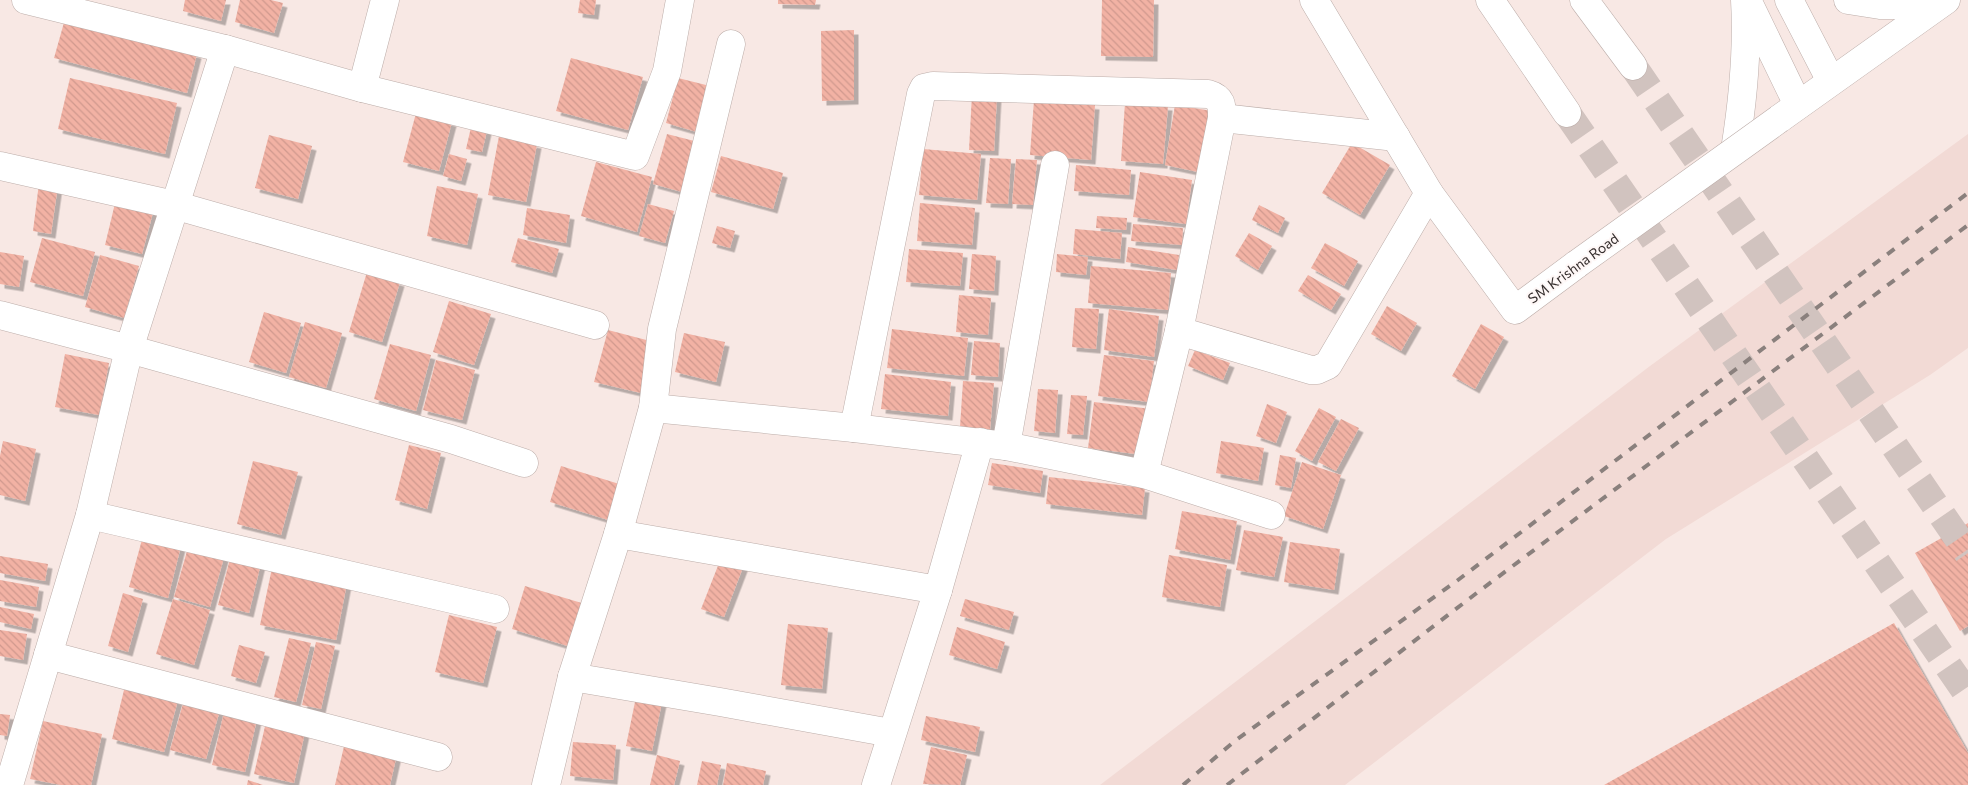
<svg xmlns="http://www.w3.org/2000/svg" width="1968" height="785" font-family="Commissioner,sans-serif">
<defs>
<pattern id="building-back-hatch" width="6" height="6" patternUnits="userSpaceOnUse" patternTransform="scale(1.25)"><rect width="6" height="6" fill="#f2b2a4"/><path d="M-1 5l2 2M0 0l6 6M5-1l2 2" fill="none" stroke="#d0998e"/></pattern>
<filter id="shadow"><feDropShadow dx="4.5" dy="4.5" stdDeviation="0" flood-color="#0004"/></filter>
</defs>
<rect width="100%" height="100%" fill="#f8e8e4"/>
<!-- built -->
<path fill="#f2dad5" d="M 1968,134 L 1968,348 L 1930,375 L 1666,539 L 1345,785 L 1100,785 L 1650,366 Z"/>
<!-- building -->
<g fill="url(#building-back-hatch)" filter="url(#shadow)">
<path d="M 185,0 L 226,0 L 221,21 L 183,11 Z"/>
<path d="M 240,0 L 271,0 L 283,3 L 274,33 L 235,22 Z"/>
<path d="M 580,0 L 596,0 L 594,15 L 578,13 Z"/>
<path d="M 778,0 L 816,0 L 815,5 L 778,4 Z"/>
<path d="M 1102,0 L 1154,0 L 1153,57 L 1101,56 Z"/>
<path d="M 65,19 L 197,54 L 187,93 L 54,58 Z"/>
<path d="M 854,30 L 854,100 L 822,101 L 821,31 Z"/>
<path d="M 571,58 L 643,77 L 628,130 L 556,111 Z"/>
<path d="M 70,78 L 177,103 L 165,154 L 58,129 Z"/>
<path d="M 678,78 L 710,86 L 697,132 L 666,123 Z"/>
<path d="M 972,94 L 997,95 L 994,151 L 969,150 Z"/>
<path d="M 1034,100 L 1095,105 L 1091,160 L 1030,155 Z"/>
<path d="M 1125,103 L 1168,106 L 1163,164 L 1121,161 Z"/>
<path d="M 1175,105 L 1212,111 L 1203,173 L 1165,165 Z"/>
<path d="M 416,113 L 452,122 L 439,171 L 403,162 Z"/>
<path d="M 472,123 L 488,126 L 482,152 L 466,149 Z"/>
<path d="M 667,134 L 706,144 L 693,195 L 653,184 Z"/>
<path d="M 269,135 L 312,146 L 298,199 L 255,188 Z"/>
<path d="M 499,136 L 537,144 L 526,202 L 488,195 Z"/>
<path d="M 1352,143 L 1390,165 L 1360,215 L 1322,193 Z"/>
<path d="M 923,149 L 981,154 L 977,200 L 919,195 Z"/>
<path d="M 449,154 L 467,159 L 461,181 L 443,176 Z"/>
<path d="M 721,156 L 783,173 L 773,209 L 711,192 Z"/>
<path d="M 990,158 L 1011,159 L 1008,204 L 986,203 Z"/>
<path d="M 1016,159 L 1037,160 L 1033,205 L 1012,204 Z"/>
<path d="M 596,162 L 652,177 L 637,232 L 581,216 Z"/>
<path d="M 1076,165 L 1131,170 L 1129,195 L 1074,191 Z"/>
<path d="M 1140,172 L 1192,180 L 1186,224 L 1133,217 Z"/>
<path d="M 39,183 L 58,185 L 51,234 L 33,231 Z"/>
<path d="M 437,186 L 478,194 L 467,245 L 427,236 Z"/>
<path d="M 117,195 L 155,205 L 142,254 L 105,245 Z"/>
<path d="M 920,203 L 975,208 L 972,245 L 917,241 Z"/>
<path d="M 648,204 L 674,211 L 665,243 L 639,236 Z"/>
<path d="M 1259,205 L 1285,218 L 1278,233 L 1252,220 Z"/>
<path d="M 527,208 L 570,215 L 566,243 L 523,235 Z"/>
<path d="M 1097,216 L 1127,218 L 1126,230 L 1096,228 Z"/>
<path d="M 1133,224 L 1183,228 L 1182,245 L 1131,241 Z"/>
<path d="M 717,226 L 735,231 L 730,248 L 712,243 Z"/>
<path d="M 1075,229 L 1122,233 L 1120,259 L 1073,254 Z"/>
<path d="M 1249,233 L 1272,246 L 1258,270 L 1235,256 Z"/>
<path d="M 42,238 L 95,252 L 83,296 L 30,282 Z"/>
<path d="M 518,238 L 559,249 L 552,273 L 511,262 Z"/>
<path d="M 1325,243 L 1358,261 L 1344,286 L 1311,268 Z"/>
<path d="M 1128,247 L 1179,255 L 1177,270 L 1126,262 Z"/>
<path d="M 909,249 L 963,253 L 960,286 L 906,282 Z"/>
<path d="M 0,252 L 24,256 L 19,287 L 0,284 Z"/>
<path d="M 972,254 L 996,256 L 994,291 L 969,289 Z"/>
<path d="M 1057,254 L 1088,257 L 1086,275 L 1056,272 Z"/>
<path d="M 100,255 L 139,266 L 124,318 L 85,307 Z"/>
<path d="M 1091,266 L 1171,273 L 1168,310 L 1088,303 Z"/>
<path d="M 367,272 L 400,282 L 382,342 L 349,332 Z"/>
<path d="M 1308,275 L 1341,294 L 1331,310 L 1298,291 Z"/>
<path d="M 959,295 L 991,298 L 988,335 L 956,332 Z"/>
<path d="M 449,301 L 491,314 L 474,365 L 433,352 Z"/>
<path d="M 1387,306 L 1417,323 L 1401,351 L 1371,334 Z"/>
<path d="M 1075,308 L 1099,309 L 1096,349 L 1072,347 Z"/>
<path d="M 1109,309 L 1159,316 L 1154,357 L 1104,350 Z"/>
<path d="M 264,312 L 301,323 L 286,373 L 249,362 Z"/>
<path d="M 305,322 L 342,333 L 326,388 L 289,377 Z"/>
<path d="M 1481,324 L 1504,337 L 1475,389 L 1452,376 Z"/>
<path d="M 892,329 L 968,338 L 964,376 L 887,368 Z"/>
<path d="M 608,330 L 654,342 L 641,393 L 594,382 Z"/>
<path d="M 684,333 L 725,342 L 716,382 L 675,372 Z"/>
<path d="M 974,341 L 1000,343 L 998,377 L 971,375 Z"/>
<path d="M 390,344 L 431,355 L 416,411 L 374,399 Z"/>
<path d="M 1195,350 L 1230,363 L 1223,380 L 1188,366 Z"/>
<path d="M 65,354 L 109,363 L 99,415 L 55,407 Z"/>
<path d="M 1104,355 L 1154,361 L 1149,402 L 1098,396 Z"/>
<path d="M 436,360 L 475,370 L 462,420 L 423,410 Z"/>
<path d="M 885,374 L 951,382 L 948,416 L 881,409 Z"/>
<path d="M 963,381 L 994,383 L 990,430 L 960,427 Z"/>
<path d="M 1038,389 L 1058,390 L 1055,433 L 1034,431 Z"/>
<path d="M 1071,395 L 1087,396 L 1083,435 L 1067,434 Z"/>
<path d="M 1094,402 L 1151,409 L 1144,455 L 1088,448 Z"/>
<path d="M 1267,404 L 1287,412 L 1276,443 L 1256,436 Z"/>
<path d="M 1319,408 L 1336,417 L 1312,461 L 1295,451 Z"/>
<path d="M 1341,419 L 1359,428 L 1336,471 L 1318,462 Z"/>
<path d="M 3,441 L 36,449 L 25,501 L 0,495 L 0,456 Z"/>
<path d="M 1221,441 L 1264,448 L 1258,481 L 1216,473 Z"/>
<path d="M 409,445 L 441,453 L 427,509 L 395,500 Z"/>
<path d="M 1280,455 L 1296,458 L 1291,488 L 1275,485 Z"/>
<path d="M 253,461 L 298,472 L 281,535 L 237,524 Z"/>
<path d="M 1302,462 L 1341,475 L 1323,529 L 1284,516 Z"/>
<path d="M 992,463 L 1043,471 L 1040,493 L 988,485 Z"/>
<path d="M 561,466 L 629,487 L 618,523 L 550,502 Z"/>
<path d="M 1049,477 L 1145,488 L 1142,515 L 1046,504 Z"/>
<path d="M 1182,511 L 1237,521 L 1230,560 L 1175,549 Z"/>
<path d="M 1968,523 L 1968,626 L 1960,631 L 1915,553 Z"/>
<path d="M 1244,530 L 1283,537 L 1274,577 L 1236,570 Z"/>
<path d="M 143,536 L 181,546 L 168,598 L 129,587 Z"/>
<path d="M 1290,542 L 1340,549 L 1334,590 L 1284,582 Z"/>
<path d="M 189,544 L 225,554 L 210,607 L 174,597 Z"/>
<path d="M 723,553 L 745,562 L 724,617 L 701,609 Z"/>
<path d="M 231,555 L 261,563 L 249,613 L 218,605 Z"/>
<path d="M 1169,555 L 1227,565 L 1220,607 L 1162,597 Z"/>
<path d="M 0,556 L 48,564 L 45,581 L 0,573 Z"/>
<path d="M 272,568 L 347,583 L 336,640 L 260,625 Z"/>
<path d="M 0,580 L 39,587 L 36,607 L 0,601 Z"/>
<path d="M 525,586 L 585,604 L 571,647 L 512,629 Z"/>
<path d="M 123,593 L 143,599 L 128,652 L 108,646 Z"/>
<path d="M 173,599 L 210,610 L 194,665 L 156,654 Z"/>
<path d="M 965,599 L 1014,612 L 1009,630 L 960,616 Z"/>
<path d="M 0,607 L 34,614 L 31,629 L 0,622 Z"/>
<path d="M 449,615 L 497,627 L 483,683 L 435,672 Z"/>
<path d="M 1894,623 L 1968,753 L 1968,785 L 1604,785 Z"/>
<path d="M 788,624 L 828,628 L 822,689 L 781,685 Z"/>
<path d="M 957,627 L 1005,642 L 997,669 L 949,655 Z"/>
<path d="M 0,630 L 27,634 L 23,660 L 0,656 Z"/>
<path d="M 289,638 L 311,643 L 296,702 L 274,697 Z"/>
<path d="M 316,642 L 335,646 L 321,709 L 302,705 Z"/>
<path d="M 239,645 L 265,652 L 256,683 L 231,676 Z"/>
<path d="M 125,686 L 178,700 L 164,752 L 112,739 Z"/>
<path d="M 637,692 L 663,697 L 652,751 L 626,746 Z"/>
<path d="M 184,700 L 220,710 L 206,759 L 170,750 Z"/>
<path d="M 224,712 L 257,719 L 245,772 L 212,765 Z"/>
<path d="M 0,714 L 10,715 L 7,736 L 0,735 Z"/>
<path d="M 926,716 L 980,727 L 975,752 L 921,740 Z"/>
<path d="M 43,721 L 102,734 L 91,785 L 61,785 L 30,779 Z"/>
<path d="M 266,722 L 305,732 L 294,783 L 254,774 Z"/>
<path d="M 345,742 L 397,754 L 390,785 L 335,785 Z"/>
<path d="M 573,742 L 616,745 L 613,780 L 570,776 Z"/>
<path d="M 931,747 L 967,755 L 960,785 L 923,784 Z"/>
<path d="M 657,755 L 680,761 L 674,785 L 650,785 Z"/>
<path d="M 702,761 L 721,765 L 717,785 L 697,785 Z"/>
<path d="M 727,763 L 766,771 L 763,785 L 723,785 Z"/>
<path d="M 248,780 L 263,785 L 247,785 Z"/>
</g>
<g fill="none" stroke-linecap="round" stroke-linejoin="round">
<!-- trunk-tunnel -->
<g stroke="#d1c3bf" stroke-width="28" stroke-dasharray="28 14" stroke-linecap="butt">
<path d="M 1633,66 L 1968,553"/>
<path d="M 1567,113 L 1968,695"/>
</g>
<!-- minor casing -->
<g stroke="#bcada9" stroke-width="29">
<g id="minor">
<path d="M 26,0 L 225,49 L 362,88 L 635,156 L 667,71 L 680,0"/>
<path d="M 362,88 L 385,0"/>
<path d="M 1222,118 L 1396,137"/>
<path d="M 0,166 L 174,205 L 595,325"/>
<path d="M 0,315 L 129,349 L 451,439 L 524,463"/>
<path d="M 1179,331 L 1311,370 L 1317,370 L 1328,365 L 1429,193"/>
<path d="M 653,408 L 854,428 L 1006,446 L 1055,165"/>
<path d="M 854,428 L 921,94 L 924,88 L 933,86 L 1208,94 C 1222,98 1222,105 1222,118 L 1179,331 L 1144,474"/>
<path d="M 1006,446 L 1144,474 L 1271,515"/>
<path d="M 90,515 L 495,609"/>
<path d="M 618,534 L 938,590"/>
<path d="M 48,655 L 438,757"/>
<path d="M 572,677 L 720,702 L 891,733"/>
<path d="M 9,785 L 90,515 L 129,349 L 225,49"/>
<path d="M 546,785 L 572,677 L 618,534 L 653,408 L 662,329 L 731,44"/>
<path d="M 876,785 L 938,590 L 980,442"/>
</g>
</g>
<!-- tertiary casing -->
<g stroke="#bcada9" stroke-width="29">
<g id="tertiary">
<path d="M 1314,0 L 1429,193 L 1515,310 L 1577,264"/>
<path d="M 1789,0 L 1831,81"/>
<path d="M 1848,0 L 1880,5 L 1938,5"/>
<path d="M 1750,6 L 1798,105"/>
<path d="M 1779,119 L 1946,0"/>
<path d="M 1735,150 C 1743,100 1748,51 1745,0"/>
</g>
</g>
<!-- trunk casing -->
<g stroke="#bcada9" stroke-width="29">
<g id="trunk">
<path d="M 1490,0 L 1567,113"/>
<path d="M 1584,0 L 1633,66"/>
</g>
</g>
<!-- minor -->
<use href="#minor" stroke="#fff" stroke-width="28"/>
<!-- tertiary -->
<use href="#tertiary" stroke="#fff" stroke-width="28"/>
<!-- trunk -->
<use href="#trunk" stroke="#fff" stroke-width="28"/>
<!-- rail -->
<g stroke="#8a807d" stroke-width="4" stroke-dasharray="9 9" stroke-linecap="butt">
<path d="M 1183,785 L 1236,740 L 1458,580 L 1968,193"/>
<path d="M 1227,785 L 1478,592 L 1968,225"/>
</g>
<!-- tertiary-bridge casing -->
<g stroke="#bcada9" stroke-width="29" stroke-linecap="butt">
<path id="tertiary-bridge" d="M 1577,264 L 1779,119"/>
</g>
<!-- tertiary-bridge -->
<use href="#tertiary-bridge" stroke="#fff" stroke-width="28"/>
</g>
<g text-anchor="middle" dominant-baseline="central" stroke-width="4" stroke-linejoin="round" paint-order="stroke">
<!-- street labels -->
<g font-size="14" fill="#352e2d" stroke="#fef7f6">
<text transform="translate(1573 268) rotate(-36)">SM Krishna Road</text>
</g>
</g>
</svg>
